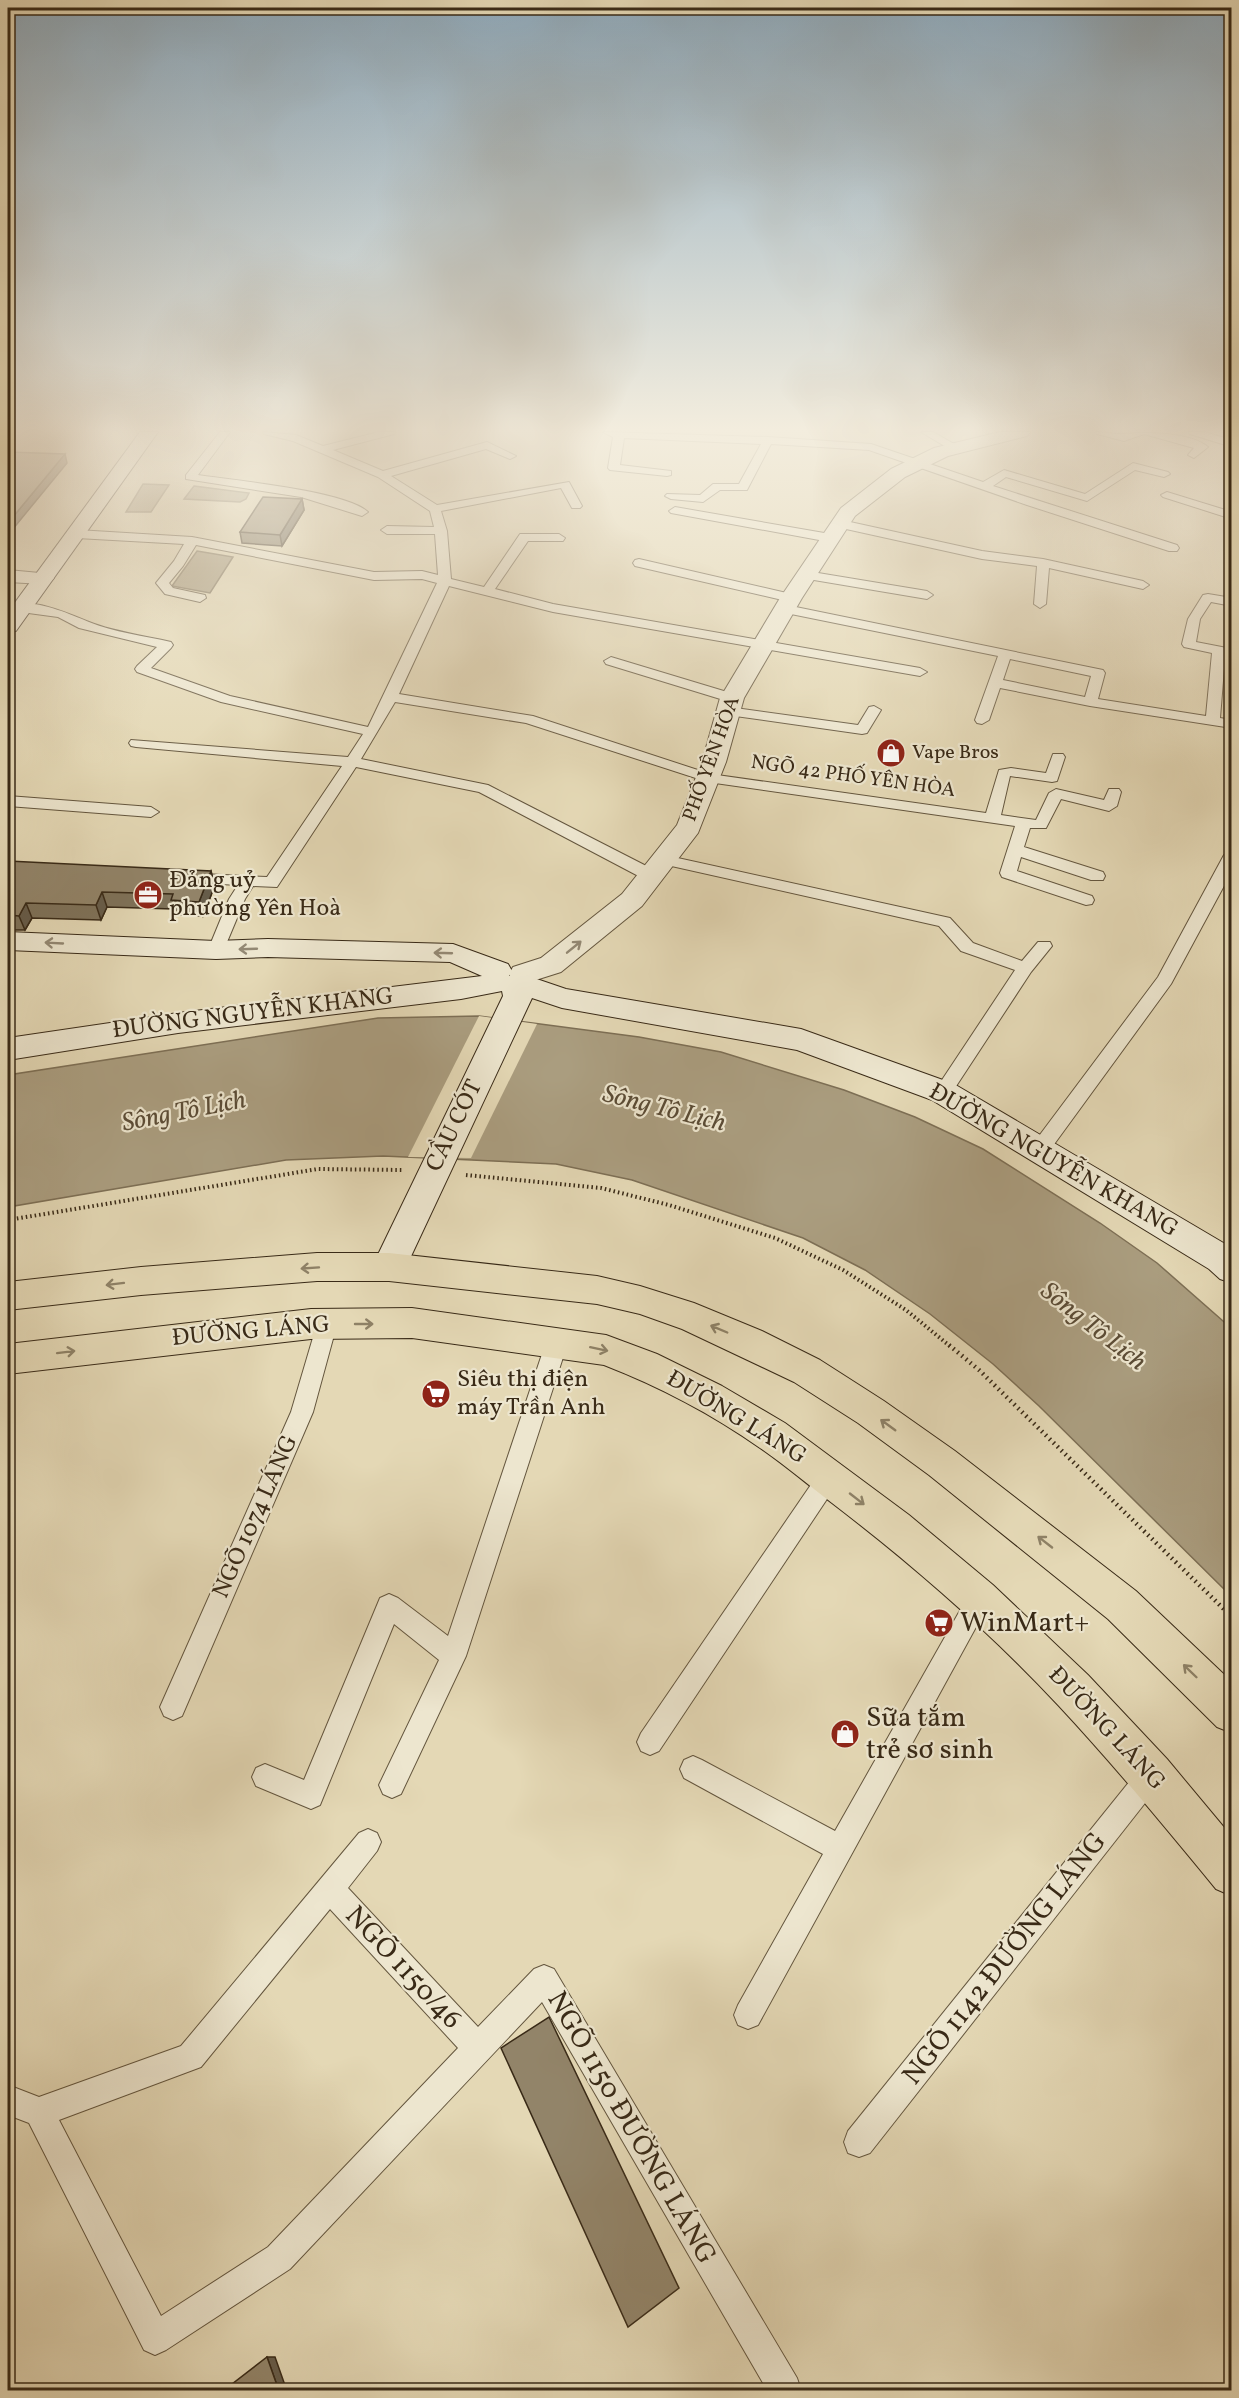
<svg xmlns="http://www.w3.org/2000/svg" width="1239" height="2398" font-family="Vollkorn,serif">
<rect width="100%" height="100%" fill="#e4d8b5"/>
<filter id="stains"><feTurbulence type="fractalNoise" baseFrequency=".00333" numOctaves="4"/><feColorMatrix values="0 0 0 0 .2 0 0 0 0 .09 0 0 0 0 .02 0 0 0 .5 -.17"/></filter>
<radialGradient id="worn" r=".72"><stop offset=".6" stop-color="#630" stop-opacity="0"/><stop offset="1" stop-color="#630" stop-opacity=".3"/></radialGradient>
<!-- water -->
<g fill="#aa9d7f" stroke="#7d6f55" stroke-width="1.5">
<path d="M 143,484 L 169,485 L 151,512 L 126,512 Z"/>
<path d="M 194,486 L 249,493 L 246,499 L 240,502 L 184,499 Z"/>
<path d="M 197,551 L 233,557 L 210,593 L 172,586 Z"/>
<path d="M 479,1016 L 639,1037 L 721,1052 L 844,1090 L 915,1117 L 983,1149 L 1100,1223 L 1157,1263 L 1231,1328 L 1231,1596 L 1039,1406 L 993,1364 L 930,1314 L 865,1270 L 803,1238 L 632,1180 L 556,1164 L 383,1156 L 286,1160 L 8,1207 L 8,1075 L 378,1018 Z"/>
</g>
<!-- pier -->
<path fill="#e4d8b5" d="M 479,1016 L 537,1024 L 471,1158 L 408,1157 Z"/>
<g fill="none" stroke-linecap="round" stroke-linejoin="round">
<!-- lane casing -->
<g stroke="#64563e" stroke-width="2">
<g id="lane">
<path d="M 220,432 L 230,432 L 198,475 C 232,480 346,491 368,512 L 362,516 L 301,497 L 186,479 L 186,475 Z"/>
<path d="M 263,432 L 296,435 L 323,446 L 379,432 L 395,432 L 394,434 L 333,450 L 383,471 L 487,442 L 516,456 L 510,459 L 486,449 L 391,476 L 437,505 L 569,482 L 582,506 L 580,508 L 572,508 L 561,488 L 441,511 L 447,531 L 451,579 L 484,587 L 520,534 L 559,534 L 565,538 L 563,541 L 528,541 L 495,589 L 553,604 L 920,668 L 927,672 L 920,676 L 553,612 L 449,586 L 399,694 L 533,716 L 710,774 L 986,813 L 999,770 L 1011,768 L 1046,773 L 1053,754 L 1063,754 L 1065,757 L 1057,781 L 1052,782 L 1010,776 L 1001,815 L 1036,820 L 1049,793 L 1056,789 L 1104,800 L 1109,789 L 1119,789 L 1121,792 L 1117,806 L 1109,811 L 1061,799 L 1046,828 L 1030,828 L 1024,847 L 1103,872 L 1105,876 L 1103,880 L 1091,880 L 1021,857 L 1017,871 L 1092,896 L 1094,900 L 1092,904 L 1086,905 L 1002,877 L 1000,873 L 1015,826 L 708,782 L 526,723 L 395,702 L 361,759 L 488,785 L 658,872 L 660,876 L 658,880 L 646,880 L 479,792 L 356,767 L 277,887 L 253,886 L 245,899 L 222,954 L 210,954 L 208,950 L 229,899 L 238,885 L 186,882 L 178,877 L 180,873 L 267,877 L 342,766 L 136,747 L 131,746 L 129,743 L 131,740 L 348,757 L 363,734 L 221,702 L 137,672 L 135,669 L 137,666 L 157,647 L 79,628 L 58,617 L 21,612 L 15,608 C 28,595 74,616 89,622 C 113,632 145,636 171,642 L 173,645 L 171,648 L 151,668 L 230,696 L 368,727 L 437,583 L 422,579 L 374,580 L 196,545 L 183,566 L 169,583 L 173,588 L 205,595 L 206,598 L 200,602 L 165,594 L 156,583 L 174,561 L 184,544 L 77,538 L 71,534 L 77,530 L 192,537 L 374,572 L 422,571 L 438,575 L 435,534 L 387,534 L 381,530 L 387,526 L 434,527 L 430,511 L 378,477 L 293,441 L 264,434 Z"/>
<path d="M 603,432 L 768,437 L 871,444 L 983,482 L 1004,470 L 1085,494 L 1133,463 L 1168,472 L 1170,474 L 1164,477 L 1135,470 L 1087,501 L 1006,477 L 993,486 L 1177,545 L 1179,548 L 1177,551 L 1169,551 L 1027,505 L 869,450 L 771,444 L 747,490 L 720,490 L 703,502 L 671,499 L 665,496 L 667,494 L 700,495 L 713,484 L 739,484 L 761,444 L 624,438 L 620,465 L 671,471 L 671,475 L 667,476 L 610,470 L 608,468 L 613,437 Z"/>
<path d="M 921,432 L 933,432 L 963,449 L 961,451 L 953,451 Z"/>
<path d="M 1096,432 C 1105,432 1116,435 1124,434 C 1146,432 1190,432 1208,447 L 1194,458 L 1188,455 L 1194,448 L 1144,434 L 1124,441 L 1097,434 Z"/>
<path d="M 1189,432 L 1204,432 L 1232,440 L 1232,447 L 1190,434 Z"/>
<path d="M 1167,492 L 1232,512 L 1232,519 L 1163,497 L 1161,495 Z"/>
<path d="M 675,507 L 830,534 L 836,538 L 830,542 L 671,513 L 669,511 Z"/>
<path d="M 841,520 L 982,551 L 1043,559 L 1143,581 L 1149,585 L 1143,589 L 1049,568 L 1046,604 L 1040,608 L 1034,604 L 1037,566 L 982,559 L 837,527 L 835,524 Z"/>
<path d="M 639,559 L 791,594 L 797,598 L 791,602 L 635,566 L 633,563 L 635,560 Z"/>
<path d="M 806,571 L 927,591 L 933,595 L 927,599 L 802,578 L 800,575 Z"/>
<path d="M 1208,594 L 1232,598 L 1232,606 L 1211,602 L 1200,619 L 1196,642 L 1232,649 L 1232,657 L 1225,656 L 1220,718 L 1232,720 L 1232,728 L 1090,706 L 1000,688 L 989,720 L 982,724 L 977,723 L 975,720 L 998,656 L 786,613 L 780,609 L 786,605 L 1103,670 L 1105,673 L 1098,699 L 1206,716 L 1212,653 L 1184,647 L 1182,644 L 1188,619 L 1203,595 ZM 1010,659 L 1091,676 L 1085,697 L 1003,680 Z"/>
<path d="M 611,657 L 737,695 L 739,698 L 737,701 L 727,701 L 606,664 L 604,661 Z"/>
<path d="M 874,706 L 881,710 L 867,733 L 862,734 L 728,715 L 721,711 L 728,707 L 858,725 L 869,707 Z"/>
<path d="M 8,796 L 151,807 L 159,812 L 151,817 L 8,806 Z"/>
<path d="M 1232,850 L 1232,871 L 1171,984 L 1047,1154 L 1040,1156 L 1033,1154 L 1031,1149 L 1033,1144 L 1158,977 L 1224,855 Z"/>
<path d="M 664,855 L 950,918 L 973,943 L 1022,961 L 1038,942 L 1050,942 L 1052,946 L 1031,972 L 949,1097 L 943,1099 L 937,1097 L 934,1092 L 1015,970 L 961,951 L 939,926 L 658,863 L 656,860 L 658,857 Z"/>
<path d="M 327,1315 L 334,1318 L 337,1324 L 313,1412 L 182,1716 L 173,1720 L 164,1716 L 160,1707 L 291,1412 L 317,1324 L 320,1318 Z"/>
<path d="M 557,1333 L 564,1336 L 568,1342 L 466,1656 L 401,1794 L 392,1798 L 383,1794 L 379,1785 L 439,1660 L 394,1624 L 320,1805 L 311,1809 L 256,1786 L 252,1777 L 256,1768 L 265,1764 L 304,1780 L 380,1598 L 389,1594 L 398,1598 L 448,1636 L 546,1342 L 550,1336 Z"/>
<path d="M 829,1467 L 837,1470 L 840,1477 L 837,1484 L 659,1751 L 650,1755 L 641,1751 L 637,1742 L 641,1733 L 821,1470 Z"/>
<path d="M 979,1588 L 987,1591 L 991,1599 L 987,1607 L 758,2025 L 748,2029 L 738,2025 L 734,2015 L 738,2005 L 823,1854 L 684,1778 L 680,1769 L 684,1760 L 693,1756 L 702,1760 L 835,1831 L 971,1591 Z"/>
<path d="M 1151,1762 L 1160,1766 L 1164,1775 L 1160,1784 L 870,2153 L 859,2157 L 848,2153 L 844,2142 L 848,2131 L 1142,1766 Z"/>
<path d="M 368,1829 L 377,1833 L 381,1842 L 377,1851 L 348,1888 L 478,2027 L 534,1969 L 544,1965 L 554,1969 L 797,2378 L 801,2390 L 767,2390 L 542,2002 L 290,2269 L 166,2350 L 155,2355 L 144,2350 L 29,2123 L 8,2115 L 8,2085 L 39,2097 L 181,2046 L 359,1833 ZM 330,1909 L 458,2048 L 268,2247 L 161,2316 L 59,2120 L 201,2067 Z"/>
</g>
</g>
<!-- street casing -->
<g stroke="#64563e" stroke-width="2">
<g id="street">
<path d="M 1000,432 L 1030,432 L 1027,436 L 948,456 L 905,477 L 855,516 L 802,598 L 744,698 L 726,762 L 698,833 L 642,906 L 561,972 L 523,984 L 513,981 L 509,974 L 513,967 L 541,958 L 622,894 L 677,825 L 702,762 L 720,698 L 780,598 L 841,508 L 891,469 L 934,448 Z"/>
<path d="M 8,570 L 50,574 L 54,578 L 50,582 L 43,584 L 8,582 Z"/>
</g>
</g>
<!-- secondary casing -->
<g stroke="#392a17" stroke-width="2">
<g id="secondary">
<path d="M 140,432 L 158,432 L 16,631 L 8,632 L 8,612 Z"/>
<path d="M 8,932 L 216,941 L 268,939 L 453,944 L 508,964 L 512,971 L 509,976 L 519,973 L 566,989 L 801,1029 L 954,1084 L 1232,1248 L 1232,1283 L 1220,1279 L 1209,1269 L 932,1100 L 797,1050 L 562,1008 L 532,998 L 406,1267 L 401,1277 L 389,1281 L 377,1277 L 372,1267 L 503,996 L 502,991 L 461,999 L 178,1033 L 8,1060 L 8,1038 L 178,1013 L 482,976 L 450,962 L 268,957 L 216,959 L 8,950 Z"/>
</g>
</g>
<!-- primary casing -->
<g stroke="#392a17" stroke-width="2">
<g id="primary">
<path d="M 317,1253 L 389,1253 L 597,1276 L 640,1286 L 694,1303 L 762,1331 L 820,1360 L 884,1401 L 955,1451 L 1136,1591 L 1232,1682 L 1232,1733 L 1217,1727 L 1108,1619 L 929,1475 L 858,1423 L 794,1382 L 682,1329 L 640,1314 L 597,1304 L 389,1281 L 317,1281 L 141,1295 L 8,1310 L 8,1282 L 141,1267 Z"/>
<path d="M 412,1308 L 606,1335 L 657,1354 L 722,1386 L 785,1423 L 909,1515 L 993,1585 L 1088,1675 L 1167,1759 L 1232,1837 L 1232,1896 L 1216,1889 C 1165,1827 1114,1765 1059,1706 C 990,1632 913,1565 832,1503 C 808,1485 785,1465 760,1448 C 712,1414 658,1386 604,1365 L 412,1338 L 311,1339 L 8,1374 L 8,1344 L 311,1309 Z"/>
</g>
</g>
<!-- path-far1 -->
<g stroke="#392a17" stroke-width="4" stroke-dasharray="1.5 3" stroke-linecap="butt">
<path d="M 466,1175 L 601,1188 L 669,1205 L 775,1238 L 843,1270 L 906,1310 L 951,1347"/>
<path d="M 8,1220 L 318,1169 L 402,1170"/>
</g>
<!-- path -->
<path stroke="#392a17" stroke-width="4.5" stroke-dasharray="1.5 4" stroke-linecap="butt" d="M 949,1345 L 979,1370 L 1232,1617"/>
<!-- lane -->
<use href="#lane" fill="#ede6cf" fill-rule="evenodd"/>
<!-- street -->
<use href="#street" fill="#ede6cf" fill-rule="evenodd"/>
<!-- secondary -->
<use href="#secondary" fill="#ede6cf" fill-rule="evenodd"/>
<!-- primary -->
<use href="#primary" fill="#e4d8b5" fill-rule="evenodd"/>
</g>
<!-- wall -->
<g fill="#7e725a" stroke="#392a17" stroke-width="1.5">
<path d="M 302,499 L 304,510 L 282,546 L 242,543 L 240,532 Z"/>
<path d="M 8,861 L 215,885 L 203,916 L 175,915 L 173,909 L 107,907 L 101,920 L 32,918 L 25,930 L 8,930 L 8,932 Z"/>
</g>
<!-- shaded-wall -->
<g fill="#665c4a" stroke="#392a17" stroke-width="1.5">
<path d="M 65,454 L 67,463 L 8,535 L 8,523 Z"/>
<path d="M 302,499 L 304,510 L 282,546 L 280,535 Z"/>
<path d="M 211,871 L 215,885 L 203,916 L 199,902 Z"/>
<path d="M 102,892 L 107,907 L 101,920 L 96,905 Z"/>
<path d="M 26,903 L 32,918 L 25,930 L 19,916 Z"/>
<path d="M 267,2357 L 275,2357 L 287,2391 L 279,2391 Z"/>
</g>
<!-- building -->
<g fill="#928469" stroke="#392a17" stroke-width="1.5">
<path d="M 8,452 L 65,454 L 8,523 Z"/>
<path d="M 263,497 L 302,499 L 280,535 L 240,532 Z"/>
<path d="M 8,861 L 211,871 L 199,902 L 171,900 L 173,894 L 102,892 L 96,905 L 26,903 L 19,916 L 8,915 Z"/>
<path d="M 549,2017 L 679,2288 L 628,2327 L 501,2048 Z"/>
<path d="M 267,2357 L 279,2391 L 223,2391 Z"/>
</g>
<!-- one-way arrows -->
<defs><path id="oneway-shaft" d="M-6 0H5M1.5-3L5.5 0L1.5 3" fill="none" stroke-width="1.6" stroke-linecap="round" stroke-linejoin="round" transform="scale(1.5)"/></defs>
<g stroke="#938873">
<use href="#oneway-shaft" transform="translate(54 943) rotate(-177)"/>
<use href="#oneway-shaft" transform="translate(574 947) rotate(-39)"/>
<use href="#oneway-shaft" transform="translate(248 949) rotate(178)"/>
<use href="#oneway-shaft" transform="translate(443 953) rotate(-178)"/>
</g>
<g stroke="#8e8166">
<use href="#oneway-shaft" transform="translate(310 1268) rotate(176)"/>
<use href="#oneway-shaft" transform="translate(115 1284) rotate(173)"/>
<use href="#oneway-shaft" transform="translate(364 1324)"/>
<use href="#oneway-shaft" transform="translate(719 1329) rotate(-157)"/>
<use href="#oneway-shaft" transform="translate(599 1349) rotate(12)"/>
<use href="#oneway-shaft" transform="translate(66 1352) rotate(-7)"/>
<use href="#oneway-shaft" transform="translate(888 1425) rotate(-144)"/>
<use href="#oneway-shaft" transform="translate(857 1499) rotate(38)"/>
<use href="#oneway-shaft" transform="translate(1045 1542) rotate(-142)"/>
<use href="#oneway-shaft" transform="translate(1190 1671) rotate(-136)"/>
</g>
<!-- sky -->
<linearGradient id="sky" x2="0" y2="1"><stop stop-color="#8fabbe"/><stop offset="0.56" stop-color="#f3edde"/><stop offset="1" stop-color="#f3edde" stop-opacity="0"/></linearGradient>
<rect width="1239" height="767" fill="url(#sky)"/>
<!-- icons -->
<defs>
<g id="shop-disc" transform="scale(1.5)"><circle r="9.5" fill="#8f2418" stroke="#ede6cf"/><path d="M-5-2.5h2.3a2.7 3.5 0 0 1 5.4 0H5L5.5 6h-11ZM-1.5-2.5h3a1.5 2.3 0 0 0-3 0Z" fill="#fff"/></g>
<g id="office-disc" transform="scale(1.5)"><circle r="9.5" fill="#8f2418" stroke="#ede6cf"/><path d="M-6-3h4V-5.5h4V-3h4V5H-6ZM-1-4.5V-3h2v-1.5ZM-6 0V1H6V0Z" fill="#fff"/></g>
<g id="supermarket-disc" transform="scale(1.5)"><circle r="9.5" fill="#8f2418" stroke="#ede6cf"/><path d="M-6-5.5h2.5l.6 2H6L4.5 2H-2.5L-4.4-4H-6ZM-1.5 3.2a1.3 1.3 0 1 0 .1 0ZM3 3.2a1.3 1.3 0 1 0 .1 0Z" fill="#fff"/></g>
</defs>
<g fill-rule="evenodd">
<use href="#shop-disc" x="891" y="753"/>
<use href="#office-disc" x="148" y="895"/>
<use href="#supermarket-disc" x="436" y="1394"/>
<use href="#supermarket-disc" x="939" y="1623"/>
<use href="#shop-disc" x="845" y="1734"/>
</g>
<g text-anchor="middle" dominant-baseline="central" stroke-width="4.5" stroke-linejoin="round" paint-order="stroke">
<!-- far-poi labels -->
<g font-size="20" fill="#392a17" stroke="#ede6cf" text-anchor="start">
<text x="912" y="753">Vape Bros</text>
</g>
<!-- far-street labels -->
<g font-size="20" fill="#392a17" stroke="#ede6cf">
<text transform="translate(712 759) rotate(-70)">PHỐ YÊN HÒA</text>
<text transform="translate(853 777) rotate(8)">NGÕ 42 PHỐ YÊN HÒA</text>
</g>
<!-- poi labels -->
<g font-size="24" fill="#392a17" stroke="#ede6cf" text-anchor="start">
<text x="169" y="881">Đảng uỷ<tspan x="169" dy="28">phường Yên Hoà</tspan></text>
<text x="457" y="1380">Siêu thị điện<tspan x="457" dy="28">máy Trần Anh</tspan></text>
</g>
<!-- street labels -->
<g font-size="24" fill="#392a17" stroke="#ede6cf">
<text transform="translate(253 1014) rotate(-7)">ĐƯỜNG NGUYỄN KHANG</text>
<text transform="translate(455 1126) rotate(-64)">CẦU CÓT</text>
<text transform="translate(1053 1161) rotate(30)">ĐƯỜNG NGUYỄN KHANG</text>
<text transform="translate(251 1332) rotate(-5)">ĐƯỜNG LÁNG</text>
<text transform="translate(736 1418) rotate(31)">ĐƯỜNG LÁNG</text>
<text transform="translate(256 1517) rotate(-66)">NGÕ 1074 LÁNG</text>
<text transform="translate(1106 1729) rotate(47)">ĐƯỜNG LÁNG</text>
</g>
<!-- water labels -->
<g font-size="26" font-style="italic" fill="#5b4c36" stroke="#ede6cf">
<text transform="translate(664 1109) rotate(14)">Sông Tô Lịch</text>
<text transform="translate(184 1112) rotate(-11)">Sông Tô Lịch</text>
<text transform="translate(1093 1327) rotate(38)">Sông Tô Lịch</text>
</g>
<!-- near-poi labels -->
<g font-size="28" fill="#392a17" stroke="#ede6cf" text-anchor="start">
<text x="960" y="1623">WinMart+</text>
<text x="866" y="1718">Sữa tắm<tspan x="866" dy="32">trẻ sơ sinh</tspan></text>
</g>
<!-- near-street labels -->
<g font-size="28" fill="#392a17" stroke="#ede6cf">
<text transform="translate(1005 1959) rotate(-52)">NGÕ 1142 ĐƯỜNG LÁNG</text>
<text transform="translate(403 1968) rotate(47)">NGÕ 1150/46</text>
<text transform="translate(631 2128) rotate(60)">NGÕ 1150 ĐƯỜNG LÁNG</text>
</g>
</g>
<!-- margin -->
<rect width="1239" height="2398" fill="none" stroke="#e4d8b5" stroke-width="30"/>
<rect x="9" y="9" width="1221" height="2380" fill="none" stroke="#392a17" stroke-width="3"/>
<rect x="15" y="15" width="1209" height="2368" fill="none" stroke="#392a17" stroke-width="1.5"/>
<rect width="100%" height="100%" filter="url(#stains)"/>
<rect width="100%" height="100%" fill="url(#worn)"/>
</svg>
